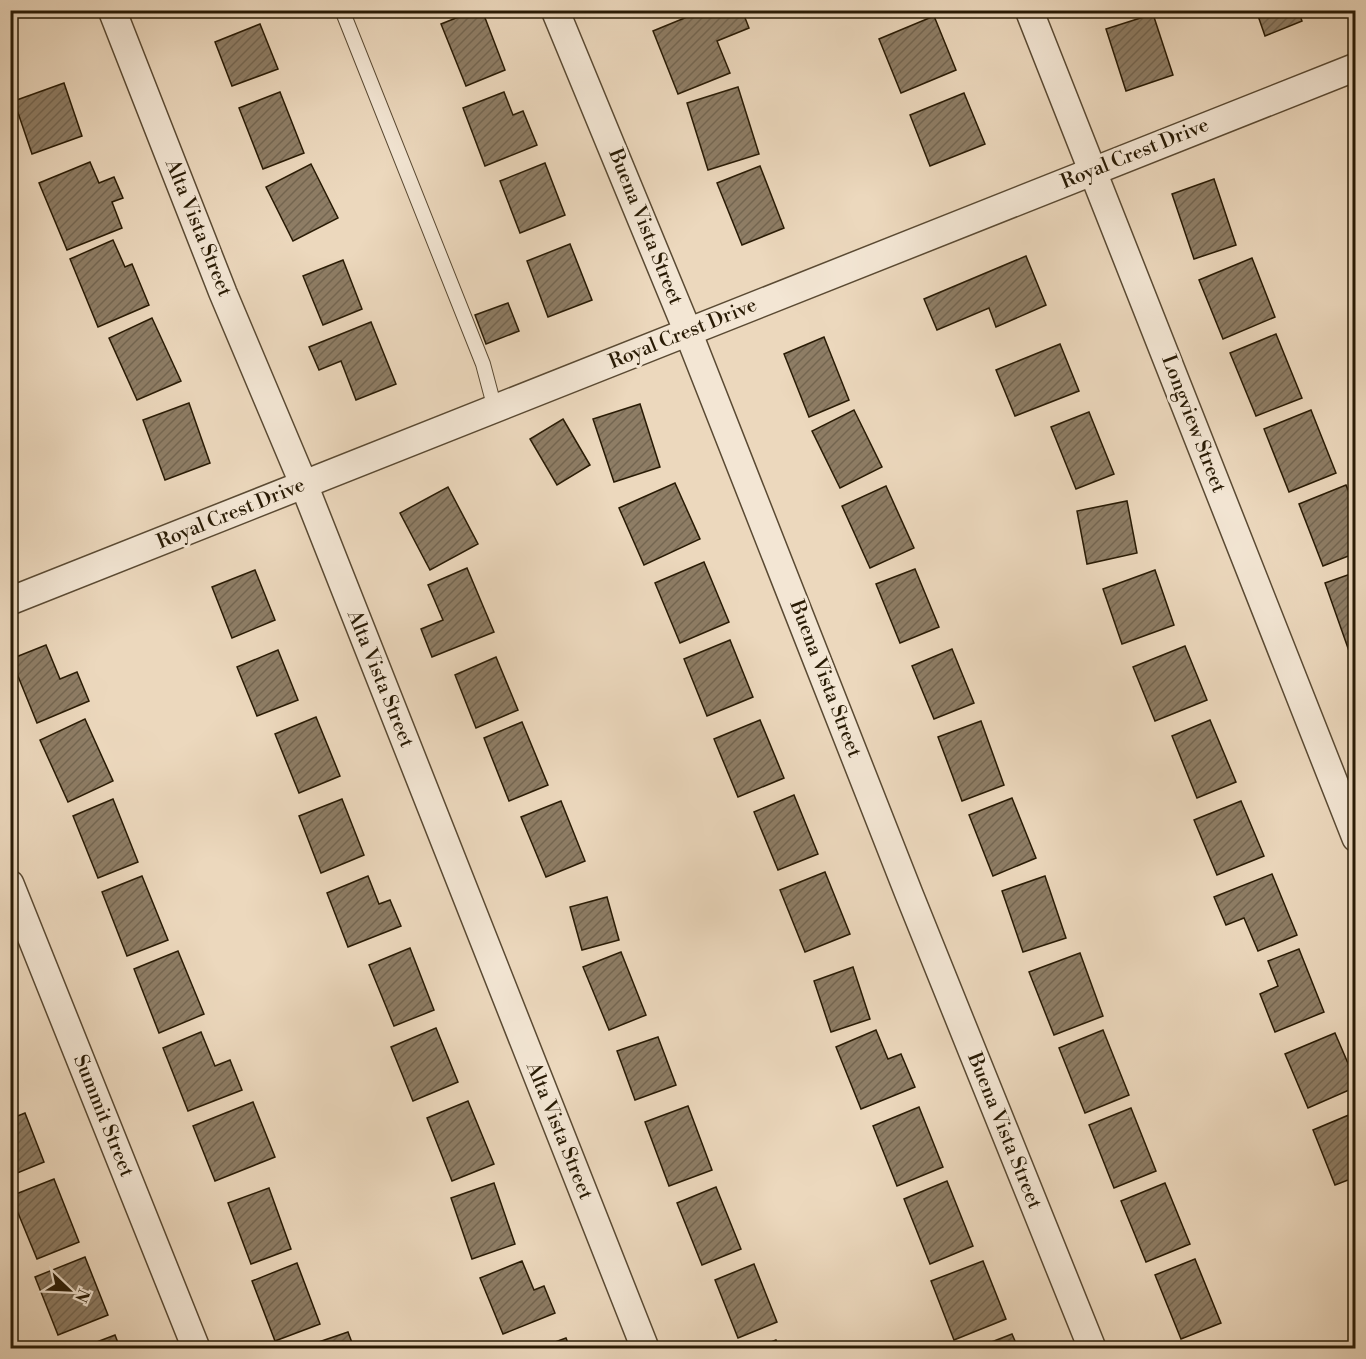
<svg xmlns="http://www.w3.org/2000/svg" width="1366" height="1359" font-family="'Libre Bodoni',serif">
<defs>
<pattern id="building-hatch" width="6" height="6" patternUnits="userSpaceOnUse" patternTransform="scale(1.5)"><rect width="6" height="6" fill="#8e7d65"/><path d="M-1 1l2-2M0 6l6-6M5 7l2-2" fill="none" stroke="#746651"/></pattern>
</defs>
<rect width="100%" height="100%" fill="#ecd8bd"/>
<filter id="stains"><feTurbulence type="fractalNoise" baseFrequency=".00333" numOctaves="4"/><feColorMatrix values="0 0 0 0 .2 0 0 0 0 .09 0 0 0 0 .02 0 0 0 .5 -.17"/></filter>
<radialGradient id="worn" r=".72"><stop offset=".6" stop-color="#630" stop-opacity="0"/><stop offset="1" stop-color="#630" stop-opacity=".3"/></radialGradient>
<!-- building -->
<g fill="url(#building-hatch)" stroke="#291b05" stroke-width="1.5">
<path d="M 476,10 L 482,10 L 505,70 L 466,86 L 441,24 Z"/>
<path d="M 704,10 L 742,10 L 749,28 L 717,41 L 730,73 L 678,94 L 653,31 Z"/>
<path d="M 1256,10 L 1298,10 L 1302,21 L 1265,36 Z"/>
<path d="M 1153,14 L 1173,75 L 1126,91 L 1106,29 Z"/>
<path d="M 934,16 L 956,70 L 901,93 L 879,39 Z"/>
<path d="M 260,24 L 278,69 L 232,86 L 215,42 Z"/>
<path d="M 64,83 L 82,136 L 32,154 L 14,101 Z"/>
<path d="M 738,87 L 759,154 L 708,170 L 687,103 Z"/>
<path d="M 280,92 L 304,153 L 263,169 L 239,108 Z"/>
<path d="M 504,92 L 513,115 L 523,111 L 537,145 L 485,166 L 463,108 Z"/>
<path d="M 964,93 L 985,144 L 930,166 L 910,115 Z"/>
<path d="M 90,162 L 99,183 L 114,177 L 123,198 L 112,202 L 122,228 L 67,250 L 39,183 Z"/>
<path d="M 545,163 L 565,215 L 520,233 L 500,181 Z"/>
<path d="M 311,164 L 338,218 L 293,241 L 266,187 Z"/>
<path d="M 760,166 L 784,228 L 742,245 L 717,183 Z"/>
<path d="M 1214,179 L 1236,245 L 1194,259 L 1172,194 Z"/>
<path d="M 113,240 L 125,267 L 132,264 L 149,305 L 98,327 L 70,259 Z"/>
<path d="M 570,244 L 592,300 L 548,317 L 527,261 Z"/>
<path d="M 1026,256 L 1046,305 L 996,327 L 989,308 L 937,330 L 924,299 Z"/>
<path d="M 1252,258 L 1275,317 L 1223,339 L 1199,280 Z"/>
<path d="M 343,260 L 362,309 L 323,325 L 303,276 Z"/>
<path d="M 508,303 L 519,331 L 486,344 L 475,315 Z"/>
<path d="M 152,318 L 181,381 L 137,400 L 109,338 Z"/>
<path d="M 371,322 L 396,384 L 356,400 L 341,361 L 319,370 L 309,347 Z"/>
<path d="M 1276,334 L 1302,398 L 1256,416 L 1230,353 Z"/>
<path d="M 824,337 L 849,400 L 809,417 L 784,354 Z"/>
<path d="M 1060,344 L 1079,391 L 1015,416 L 996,370 Z"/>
<path d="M 189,403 L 210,463 L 165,480 L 143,420 Z"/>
<path d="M 640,404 L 660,467 L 614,482 L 593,419 Z"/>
<path d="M 854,410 L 882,467 L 840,488 L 812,431 Z"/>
<path d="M 1311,410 L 1336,473 L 1289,492 L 1264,429 Z"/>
<path d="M 1089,412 L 1114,474 L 1076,489 L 1051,427 Z"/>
<path d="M 563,419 L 590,465 L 557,485 L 530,439 Z"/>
<path d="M 675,483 L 700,539 L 644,565 L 619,508 Z"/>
<path d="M 1346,485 L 1356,510 L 1356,553 L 1323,566 L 1299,504 Z"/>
<path d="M 886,486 L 914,548 L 870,568 L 842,506 Z"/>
<path d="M 448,487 L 478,544 L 430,570 L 400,513 Z"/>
<path d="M 1127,501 L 1137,553 L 1087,564 L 1077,511 Z"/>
<path d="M 704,562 L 729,622 L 680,643 L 655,583 Z"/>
<path d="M 467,568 L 494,632 L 432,657 L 421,629 L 443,620 L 428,585 Z"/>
<path d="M 915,569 L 939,627 L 900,643 L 876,584 Z"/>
<path d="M 255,570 L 275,620 L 232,638 L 212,587 Z"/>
<path d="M 1155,570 L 1174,625 L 1122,644 L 1103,589 Z"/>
<path d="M 1356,572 L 1356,648 L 1349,651 L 1325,583 Z"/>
<path d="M 730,640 L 753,697 L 707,716 L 684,659 Z"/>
<path d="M 46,645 L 60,679 L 77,672 L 89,701 L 37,723 L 11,659 Z"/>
<path d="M 1185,646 L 1207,700 L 1155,721 L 1133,667 Z"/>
<path d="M 952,649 L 974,703 L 934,719 L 912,666 Z"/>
<path d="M 278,650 L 298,700 L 257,716 L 237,667 Z"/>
<path d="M 496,657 L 518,710 L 476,728 L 455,675 Z"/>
<path d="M 316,717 L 340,776 L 299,793 L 275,734 Z"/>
<path d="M 85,719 L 113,781 L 68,802 L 40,740 Z"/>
<path d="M 760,720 L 784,778 L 738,797 L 714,739 Z"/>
<path d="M 1210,720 L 1236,782 L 1197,798 L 1172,736 Z"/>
<path d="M 981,721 L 1004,785 L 962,801 L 938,737 Z"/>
<path d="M 522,722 L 548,785 L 509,801 L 484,738 Z"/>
<path d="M 794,795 L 818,854 L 778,870 L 754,812 Z"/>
<path d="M 1012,798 L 1036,858 L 993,876 L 969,815 Z"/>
<path d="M 113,799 L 138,862 L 98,878 L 73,816 Z"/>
<path d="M 342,799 L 364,855 L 321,873 L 299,816 Z"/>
<path d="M 561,801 L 585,861 L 546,877 L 521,817 Z"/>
<path d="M 1241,801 L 1264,856 L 1217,875 L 1194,820 Z"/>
<path d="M 825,872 L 850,934 L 805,952 L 780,890 Z"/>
<path d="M 1272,874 L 1297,935 L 1258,951 L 1244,918 L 1226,925 L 1214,897 Z"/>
<path d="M 142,876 L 168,940 L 127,956 L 102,892 Z"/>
<path d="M 368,876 L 379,904 L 390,900 L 401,926 L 348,947 L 327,893 Z"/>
<path d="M 1045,876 L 1066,938 L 1023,952 L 1002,891 Z"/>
<path d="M 607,897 L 619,940 L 582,950 L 570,907 Z"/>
<path d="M 410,948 L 434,1010 L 394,1026 L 369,965 Z"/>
<path d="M 1299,949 L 1324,1012 L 1275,1032 L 1260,994 L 1278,986 L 1268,961 Z"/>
<path d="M 178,951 L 204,1014 L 159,1033 L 134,969 Z"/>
<path d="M 621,952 L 646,1015 L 609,1030 L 583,967 Z"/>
<path d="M 1080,953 L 1103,1016 L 1054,1035 L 1029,972 Z"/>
<path d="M 853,967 L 870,1019 L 831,1032 L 814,981 Z"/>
<path d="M 436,1028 L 458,1082 L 413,1101 L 391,1047 Z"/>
<path d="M 876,1030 L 888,1059 L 901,1054 L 915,1087 L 861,1109 L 836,1047 Z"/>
<path d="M 1103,1030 L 1129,1095 L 1085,1113 L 1059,1048 Z"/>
<path d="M 201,1032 L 215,1066 L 230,1060 L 242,1090 L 188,1111 L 163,1048 Z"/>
<path d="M 1335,1033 L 1356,1082 L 1356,1087 L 1308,1108 L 1285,1054 Z"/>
<path d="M 658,1037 L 676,1085 L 635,1100 L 617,1051 Z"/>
<path d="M 468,1101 L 494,1164 L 452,1181 L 427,1118 Z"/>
<path d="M 253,1102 L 275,1157 L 215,1181 L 193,1126 Z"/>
<path d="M 688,1106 L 712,1170 L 669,1186 L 645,1122 Z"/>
<path d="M 919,1107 L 943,1167 L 897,1186 L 873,1126 Z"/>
<path d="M 1131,1108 L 1156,1171 L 1114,1188 L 1089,1125 Z"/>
<path d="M 1356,1112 L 1356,1177 L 1335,1185 L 1313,1130 Z"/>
<path d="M 25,1113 L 44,1162 L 10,1176 L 10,1119 Z"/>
<path d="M 54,1179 L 79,1242 L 37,1259 L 11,1196 Z"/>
<path d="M 947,1181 L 973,1246 L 930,1264 L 904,1199 Z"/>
<path d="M 494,1183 L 515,1244 L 472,1259 L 451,1198 Z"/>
<path d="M 1165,1183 L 1190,1244 L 1146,1262 L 1121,1201 Z"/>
<path d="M 716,1187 L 741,1249 L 702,1265 L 677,1203 Z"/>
<path d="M 269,1188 L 291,1249 L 251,1264 L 228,1203 Z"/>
<path d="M 85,1257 L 108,1315 L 58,1335 L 35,1277 Z"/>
<path d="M 1195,1259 L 1221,1323 L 1181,1339 L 1155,1275 Z"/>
<path d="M 522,1261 L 534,1290 L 544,1286 L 555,1313 L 503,1334 L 480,1278 Z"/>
<path d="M 983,1261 L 1006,1319 L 954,1340 L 931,1281 Z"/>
<path d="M 297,1263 L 320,1324 L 275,1341 L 252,1281 Z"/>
<path d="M 754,1264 L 777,1322 L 738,1338 L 715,1280 Z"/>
<path d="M 348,1332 L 354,1348 L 301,1348 Z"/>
<path d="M 1012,1334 L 1018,1348 L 976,1348 Z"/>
<path d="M 115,1335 L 120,1348 L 81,1348 Z"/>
<path d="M 566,1338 L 570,1348 L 539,1348 Z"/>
<path d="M 776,1340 L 780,1348 L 756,1348 Z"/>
</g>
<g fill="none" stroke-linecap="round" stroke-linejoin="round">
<!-- service casing -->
<g stroke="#5a4a33" stroke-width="16">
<path id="service" d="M 342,10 L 483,364 L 495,409"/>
</g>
<!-- minor casing -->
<g stroke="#5a4a33" stroke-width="30">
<g id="minor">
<path d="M 112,10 L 223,293 L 304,485 L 645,1348"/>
<path d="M 555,10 L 688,332 L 909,894 L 1092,1348"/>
<path d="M 1029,10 L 1356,838"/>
<path d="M 10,601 L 1356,67"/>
<path d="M 10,884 L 196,1348"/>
</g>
</g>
<!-- service -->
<use href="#service" stroke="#f3e6d4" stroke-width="14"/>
<!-- minor -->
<use href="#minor" stroke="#f3e6d4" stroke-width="27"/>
</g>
<g text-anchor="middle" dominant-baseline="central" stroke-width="6" stroke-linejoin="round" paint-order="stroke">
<!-- street labels -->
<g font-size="20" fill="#291b05" stroke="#f3e6d4">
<text transform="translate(1135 154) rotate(-22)">Royal Crest Drive</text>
<text transform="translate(645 227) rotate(68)">Buena Vista Street</text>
<text transform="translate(198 228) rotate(68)">Alta Vista Street</text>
<text transform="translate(683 334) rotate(-22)">Royal Crest Drive</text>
<text transform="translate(1193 424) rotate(69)">Longview Street</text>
<text transform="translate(231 514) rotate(-22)">Royal Crest Drive</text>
<text transform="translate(380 679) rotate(68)">Alta Vista Street</text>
<text transform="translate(825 679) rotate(69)">Buena Vista Street</text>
<text transform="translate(103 1116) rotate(68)">Summit Street</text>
<text transform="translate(559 1131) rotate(68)">Alta Vista Street</text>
<text transform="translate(1004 1131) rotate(68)">Buena Vista Street</text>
</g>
</g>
<!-- margin -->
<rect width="1366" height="1359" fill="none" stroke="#ecd8bd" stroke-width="36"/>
<rect x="12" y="12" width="1342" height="1335" fill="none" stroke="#291b05" stroke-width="3"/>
<rect x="18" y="18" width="1330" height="1323" fill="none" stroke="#291b05" stroke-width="1.5"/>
<!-- north arrow -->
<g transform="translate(69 1290) rotate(113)" stroke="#f3e6d4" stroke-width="4.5" paint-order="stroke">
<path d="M0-4.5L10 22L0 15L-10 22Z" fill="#291b05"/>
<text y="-9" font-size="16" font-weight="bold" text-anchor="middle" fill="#291b05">N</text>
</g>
<rect width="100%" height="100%" filter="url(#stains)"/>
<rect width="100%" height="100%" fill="url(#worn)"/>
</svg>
